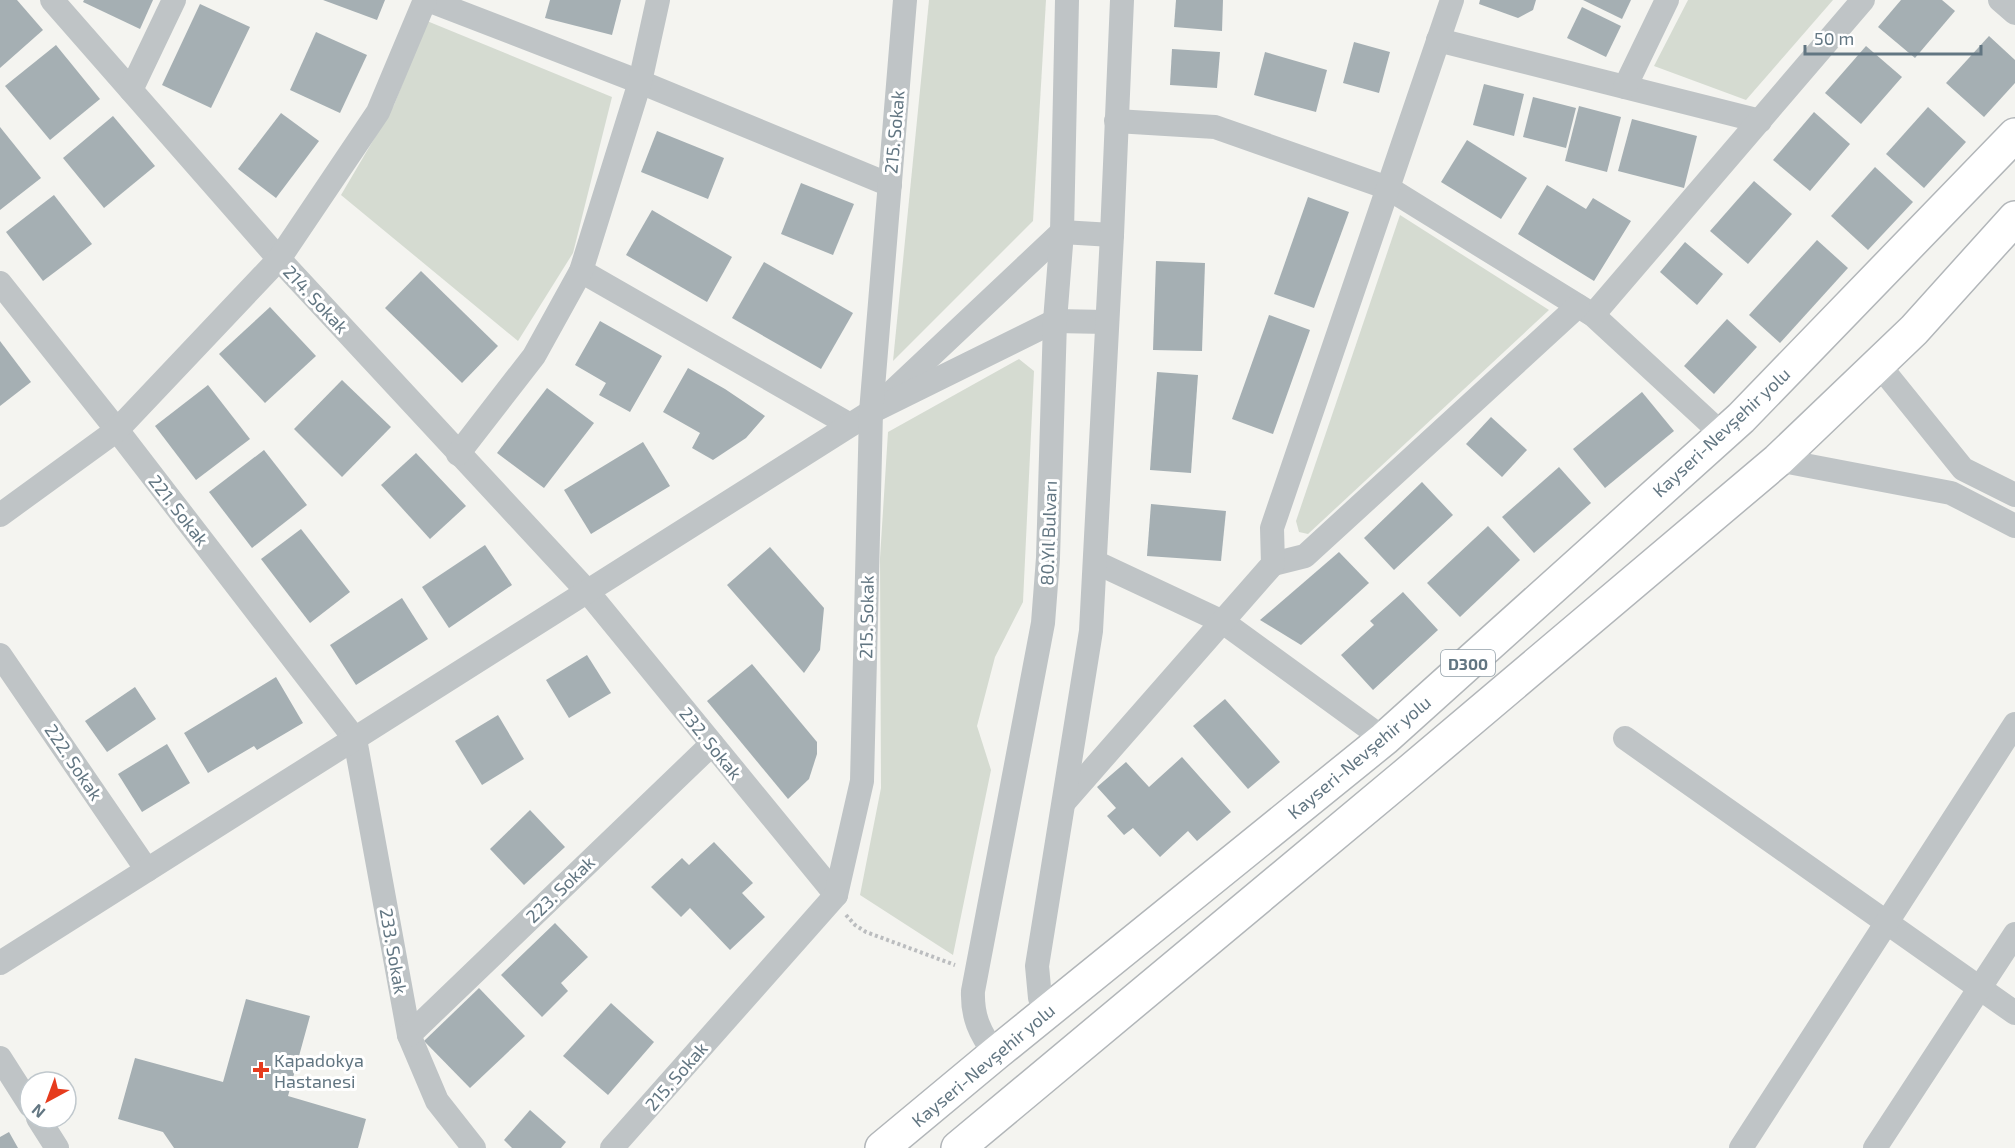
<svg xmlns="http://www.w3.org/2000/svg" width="2015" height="1148" font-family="'Exo 2',sans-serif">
<rect width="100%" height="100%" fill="#f4f4f0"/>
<!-- green -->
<g fill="#d5dbd1">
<path d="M 929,0 L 1046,0 L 1033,221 L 893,361 Z"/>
<path d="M 1688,0 L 1833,0 L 1746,100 L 1654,66 Z"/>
<path d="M 427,21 L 612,97 L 573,253 L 518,341 L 341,195 L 394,105 Z"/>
<path d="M 1400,215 L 1549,310 L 1308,534 L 1299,532 L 1296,521 Z"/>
<path d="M 1019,359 L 1034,371 L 1023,602 L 995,657 L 977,726 L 991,770 L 953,955 L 860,895 L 881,788 L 880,558 L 888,432 Z"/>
</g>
<!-- building -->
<g fill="#a5afb3">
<path d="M 0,0 L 17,0 L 43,30 L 0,68 Z"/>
<path d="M 84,0 L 153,0 L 140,29 L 83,2 Z"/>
<path d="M 323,0 L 385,0 L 377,20 Z"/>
<path d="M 550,0 L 621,0 L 612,35 L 545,18 Z"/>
<path d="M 1176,0 L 1223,0 L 1222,31 L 1174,27 Z"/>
<path d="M 1480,0 L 1536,0 L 1533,10 L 1518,18 L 1479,4 Z"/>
<path d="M 1583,0 L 1631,0 L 1622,19 Z"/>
<path d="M 1901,0 L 1942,0 L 1955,11 L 1915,58 L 1878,27 Z"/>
<path d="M 200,4 L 250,27 L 211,108 L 162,85 Z"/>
<path d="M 1582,7 L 1621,26 L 1606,57 L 1567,38 Z"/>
<path d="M 316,32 L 367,55 L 340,113 L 290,90 Z"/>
<path d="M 1989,36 L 2015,60 L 2015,83 L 1984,117 L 1946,83 Z"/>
<path d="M 1354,42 L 1390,52 L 1379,93 L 1343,83 Z"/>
<path d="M 56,45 L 100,99 L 50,140 L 5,86 Z"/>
<path d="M 1866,46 L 1902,77 L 1861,124 L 1825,93 Z"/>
<path d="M 1172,49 L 1220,52 L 1217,88 L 1170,85 Z"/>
<path d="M 1265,52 L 1327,70 L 1316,112 L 1254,95 Z"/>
<path d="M 1484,84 L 1524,94 L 1514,136 L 1473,125 Z"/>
<path d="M 1533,97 L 1576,108 L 1566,148 L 1523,137 Z"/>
<path d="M 1579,106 L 1621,117 L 1607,172 L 1565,161 Z"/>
<path d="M 1928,107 L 1966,142 L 1924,188 L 1886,154 Z"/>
<path d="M 1814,112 L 1850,144 L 1810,191 L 1773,160 Z"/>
<path d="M 281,113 L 319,141 L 276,198 L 238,169 Z"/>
<path d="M 113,116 L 155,166 L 104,208 L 63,158 Z"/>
<path d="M 1632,119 L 1697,136 L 1684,188 L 1618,171 Z"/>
<path d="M 0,127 L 41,178 L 0,210 Z"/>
<path d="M 657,131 L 724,158 L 708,199 L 641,172 Z"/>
<path d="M 1467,140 L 1527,178 L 1501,219 L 1441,182 Z"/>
<path d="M 1875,167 L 1913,202 L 1868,250 L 1831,216 Z"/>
<path d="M 1754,181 L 1792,214 L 1748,264 L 1710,231 Z"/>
<path d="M 801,183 L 854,204 L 833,255 L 781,234 Z"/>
<path d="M 1547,185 L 1586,209 L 1593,198 L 1631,221 L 1594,281 L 1518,234 Z"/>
<path d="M 54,195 L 92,244 L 43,281 L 6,232 Z"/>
<path d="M 1308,197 L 1349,212 L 1314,308 L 1274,294 Z"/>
<path d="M 652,210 L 732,257 L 707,302 L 626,255 Z"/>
<path d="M 1817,240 L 1848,268 L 1780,343 L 1749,315 Z"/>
<path d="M 1685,242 L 1723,274 L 1697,305 L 1660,272 Z"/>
<path d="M 1156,261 L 1205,263 L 1202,351 L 1153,350 Z"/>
<path d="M 764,262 L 853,313 L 821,369 L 732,318 Z"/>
<path d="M 421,271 L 498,346 L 462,383 L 385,308 Z"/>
<path d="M 270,307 L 316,356 L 265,403 L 219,354 Z"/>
<path d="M 1269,315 L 1310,330 L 1273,434 L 1232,419 Z"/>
<path d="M 1727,319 L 1757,347 L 1714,394 L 1684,366 Z"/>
<path d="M 600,321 L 662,356 L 630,412 L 599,395 L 606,383 L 575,365 Z"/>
<path d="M 0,341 L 31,382 L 0,406 Z"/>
<path d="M 688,368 L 725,389 L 765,416 L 746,438 L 713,460 L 692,448 L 700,433 L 663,412 Z"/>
<path d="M 1157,372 L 1198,375 L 1191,473 L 1150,470 Z"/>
<path d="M 342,380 L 391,427 L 342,477 L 294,429 Z"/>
<path d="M 208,385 L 250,439 L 196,480 L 155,426 Z"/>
<path d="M 547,388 L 594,423 L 544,488 L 497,453 Z"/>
<path d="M 1642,392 L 1674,431 L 1605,488 L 1573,449 Z"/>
<path d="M 1491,417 L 1527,450 L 1502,477 L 1466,444 Z"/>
<path d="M 643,442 L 670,486 L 591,534 L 564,490 Z"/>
<path d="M 264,450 L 307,505 L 252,548 L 209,492 Z"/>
<path d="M 416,453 L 466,506 L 430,539 L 381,485 Z"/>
<path d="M 1559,467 L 1591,503 L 1534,553 L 1502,517 Z"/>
<path d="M 1422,482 L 1453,515 L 1394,570 L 1364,538 Z"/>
<path d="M 1151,504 L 1226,511 L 1221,561 L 1147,556 Z"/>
<path d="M 1488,526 L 1520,560 L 1460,617 L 1427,583 Z"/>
<path d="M 301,529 L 350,592 L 310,623 L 261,559 Z"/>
<path d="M 485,545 L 512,585 L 449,628 L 422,587 Z"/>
<path d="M 770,547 L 824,608 L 820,650 L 804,673 L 727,585 Z"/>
<path d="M 1339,552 L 1369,583 L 1301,645 L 1260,620 Z"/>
<path d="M 1403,592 L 1438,630 L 1373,690 L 1341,655 L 1374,625 L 1370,621 Z"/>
<path d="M 402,598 L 428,639 L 356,685 L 330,645 Z"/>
<path d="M 587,655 L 611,693 L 569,718 L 546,680 Z"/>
<path d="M 752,664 L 817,742 L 817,754 L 809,779 L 788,799 L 707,701 Z"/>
<path d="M 276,677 L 303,723 L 257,750 L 254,746 L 208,773 L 184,733 Z"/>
<path d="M 135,687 L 156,719 L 107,752 L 85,721 Z"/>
<path d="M 1225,699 L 1280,762 L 1248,789 L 1193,726 Z"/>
<path d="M 498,715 L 524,759 L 482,785 L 455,741 Z"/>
<path d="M 167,744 L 190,783 L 142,812 L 118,774 Z"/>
<path d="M 1182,757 L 1231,812 L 1197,841 L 1188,831 L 1160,857 L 1133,828 L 1124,835 L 1107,816 L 1116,808 L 1097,787 L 1126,762 L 1149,787 Z"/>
<path d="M 530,810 L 565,847 L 524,885 L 490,849 Z"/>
<path d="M 714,842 L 753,883 L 742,893 L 765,917 L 730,950 L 690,908 L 681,917 L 651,887 L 682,858 L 689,865 Z"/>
<path d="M 555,923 L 588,957 L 561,983 L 568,991 L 542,1017 L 501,975 Z"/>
<path d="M 479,988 L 525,1036 L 470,1088 L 424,1041 Z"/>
<path d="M 246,999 L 310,1016 L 288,1096 L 366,1119 L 358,1148 L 174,1148 L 163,1132 L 118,1119 L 135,1058 L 223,1082 Z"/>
<path d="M 611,1003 L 654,1042 L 608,1095 L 563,1056 Z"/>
<path d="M 530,1110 L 566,1142 L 561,1148 L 512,1148 L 504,1140 Z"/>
<path d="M 9,1132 L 18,1148 L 0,1148 L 0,1137 Z"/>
</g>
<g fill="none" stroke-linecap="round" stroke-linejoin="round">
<!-- highway casing -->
<g stroke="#b2b6b9" stroke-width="36">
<g id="highway">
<path d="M 882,1148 L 995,1054 L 1384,739 L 1741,418 L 2015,135"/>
<path d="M 958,1148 L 1403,777 L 1778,460 L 1914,330 L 2015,218"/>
</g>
</g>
<!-- path -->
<path stroke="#bbbdbf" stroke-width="4" stroke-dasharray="3 3" stroke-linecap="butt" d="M 846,915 L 855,925 L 866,932 L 955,965"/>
<!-- minor -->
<g stroke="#bfc4c6" stroke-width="24">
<path d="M 52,0 L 279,259 L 587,591 L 836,895"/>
<path d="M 428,0 L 640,82 L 890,185"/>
<path d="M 2000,0 L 2015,13"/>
<path d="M 1438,40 L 1760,121"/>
<path d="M 1625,87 L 1667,0"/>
<path d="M 131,90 L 174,0"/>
<path d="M 1116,121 L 1215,127 L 1388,188 L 1593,315 L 1722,434"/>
<path d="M 581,271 L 850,425"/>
<path d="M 0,283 L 117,430 L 355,739 L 409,1035 L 437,1101 L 474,1148"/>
<path d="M 1593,315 L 1863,0"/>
<path d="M 1879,365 L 1963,469 L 2015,495"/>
<path d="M 890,394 L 1062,232 L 1112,235"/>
<path d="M 458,454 L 534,356 L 581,271 L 640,82 L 658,0"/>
<path d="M 1778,460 L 1951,493 L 2015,526"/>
<path d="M 0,515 L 117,430 L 279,259 L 378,112 L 425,0"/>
<path d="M 1095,562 L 1223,622 L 1384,739"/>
<path d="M 1273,564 L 1305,556 L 1578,306"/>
<path d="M 0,655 L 147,870"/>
<path d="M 1625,738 L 2015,1013"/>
<path d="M 1065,801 L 1273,564 L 1272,528 L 1452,0"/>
<path d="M 0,963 L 871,412 L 1055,321 L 1106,322"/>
<path d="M 1047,1011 L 1040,998 L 1037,966 L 1091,631 L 1112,235 L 1122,0"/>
<path d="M 409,1035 L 712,744"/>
<path d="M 995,1054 C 980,1033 972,1017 973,991 L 1043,623 L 1048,558 L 1055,321 L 1062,232 L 1067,0"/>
<path d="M 0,1058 L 30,1105"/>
<path d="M 38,1118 L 57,1148"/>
<path d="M 612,1148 L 836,895 L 862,781 L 871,412 L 905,0"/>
<path d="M 1741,1148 L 2015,724"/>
<path d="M 1875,1148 L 2015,934"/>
</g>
<!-- highway -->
<use href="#highway" stroke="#fff" stroke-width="33"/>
</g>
<!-- markers -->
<path fill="#e63b1d" stroke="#fff" stroke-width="2" d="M258 1061h6v6h6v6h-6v6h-6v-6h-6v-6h6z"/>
<g text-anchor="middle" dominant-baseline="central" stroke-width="6" stroke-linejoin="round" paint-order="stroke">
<!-- shield labels -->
<rect fill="#fff" stroke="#919fa8" stroke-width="1.5" x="1441" y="650" width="54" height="26" rx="4.5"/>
<g font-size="16" font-weight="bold" fill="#627682">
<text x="1468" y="663">D300</text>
</g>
<!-- street labels -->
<g font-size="18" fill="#627682" stroke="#fff">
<text transform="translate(894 132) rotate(-85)">215. Sokak</text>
<text transform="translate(316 299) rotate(47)">214. Sokak</text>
<text transform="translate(1721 432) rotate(-43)">Kayseri-Nevşehir yolu</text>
<text transform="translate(179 510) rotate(52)">221. Sokak</text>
<text transform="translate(1048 533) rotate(-88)">80.Yıl Bulvarı</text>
<text transform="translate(866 617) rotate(-89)">215. Sokak</text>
<text transform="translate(711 743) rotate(51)">232. Sokak</text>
<text transform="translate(1359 757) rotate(-40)">Kayseri-Nevşehir yolu</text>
<text transform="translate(74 762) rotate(56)">222. Sokak</text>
<text transform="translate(560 889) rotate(-44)">223. Sokak</text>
<text transform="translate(394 951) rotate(80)">233. Sokak</text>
<text transform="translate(983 1065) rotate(-40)">Kayseri-Nevşehir yolu</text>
<text transform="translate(676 1076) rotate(-49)">215. Sokak</text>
</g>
<!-- poi labels -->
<g font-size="18" fill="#627682" stroke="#fff" text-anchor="start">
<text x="274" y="1060">Kapadokya<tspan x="274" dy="21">Hastanesi</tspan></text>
</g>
</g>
<!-- north arrow -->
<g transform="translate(48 1100) rotate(221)"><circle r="28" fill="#ffffff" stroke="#c0c8cd" stroke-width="1.5"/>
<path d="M0-4.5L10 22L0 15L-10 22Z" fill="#e63b1d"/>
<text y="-9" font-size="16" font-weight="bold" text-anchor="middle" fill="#627682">N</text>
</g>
<!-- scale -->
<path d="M1805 45v9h176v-9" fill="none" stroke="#627682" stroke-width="3"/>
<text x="1814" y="45" font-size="18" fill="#627682" stroke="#ffffff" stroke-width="4.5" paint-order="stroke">50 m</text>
</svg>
